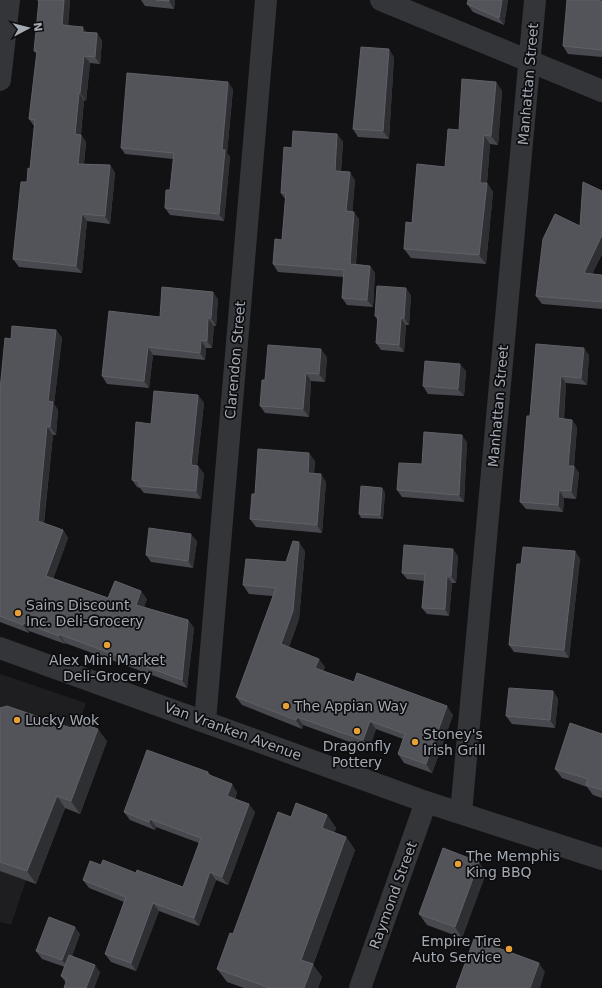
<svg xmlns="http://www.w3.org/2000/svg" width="602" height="988" font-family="'DejaVu Sans',sans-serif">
<rect width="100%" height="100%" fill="#121214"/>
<!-- built -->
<path fill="#1e1e21" d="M 0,674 L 86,703 L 11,925 L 0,922 Z"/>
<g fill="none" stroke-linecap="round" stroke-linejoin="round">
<!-- minor -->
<g stroke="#333538" stroke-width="22">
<path d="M 381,0 L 602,91"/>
<path d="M 0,80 L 9,0"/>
<path d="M 0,648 L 426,802 L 602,859"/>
<path d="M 205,721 L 266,0"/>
<path d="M 461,813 L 535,0"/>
<path d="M 360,988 L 426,802"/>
</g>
</g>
<!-- wall -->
<g fill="#48494f">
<path d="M 37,0 L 70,0 L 68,26 L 86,32 L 97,33 L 102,41 L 100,64 L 90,63 L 86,101 L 84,100 L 81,135 L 86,142 L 84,164 L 110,165 L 115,173 L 110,224 L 87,221 L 82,273 L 19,267 L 13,259 L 27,182 L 30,169 L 34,126 L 29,119 L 37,54 L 34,51 L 39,3 Z"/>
<path d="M 141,0 L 175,0 L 174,9 L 145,6 Z"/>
<path d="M 508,0 L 504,25 L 473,12 L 467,4 Z"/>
<path d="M 602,1 L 602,57 L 568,54 L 563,46 Z"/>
<path d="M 394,57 L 389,139 L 358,137 L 353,129 Z"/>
<path d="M 496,82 L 502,91 L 498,145 L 490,144 L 487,183 L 493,192 L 486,264 L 411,258 L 404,249 L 412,223 L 445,167 L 459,130 Z"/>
<path d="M 233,89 L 227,153 L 230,157 L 224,221 L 170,215 L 165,208 L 170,190 L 173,159 L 125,154 L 121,148 Z"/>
<path d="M 337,134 L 343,142 L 341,171 L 355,180 L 352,212 L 359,219 L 356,264 L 370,266 L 375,273 L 373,307 L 347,305 L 342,298 L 344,277 L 278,272 L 273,264 L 282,240 L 285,199 L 281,193 L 292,148 Z"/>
<path d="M 602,191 L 602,254 L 592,274 L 602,275 L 602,309 L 542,304 L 536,296 Z"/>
<path d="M 411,295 L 409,325 L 406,325 L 404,352 L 381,350 L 376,343 L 378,321 L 375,316 Z"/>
<path d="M 218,299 L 216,326 L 214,326 L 212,348 L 206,348 L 205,360 L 153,355 L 149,388 L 107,384 L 102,376 L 160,317 Z"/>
<path d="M 56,330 L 62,338 L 54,404 L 58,410 L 56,435 L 53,435 L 44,523 L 63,530 L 68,538 L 53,579 L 108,598 L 147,599 L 144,607 L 188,620 L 194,628 L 187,688 L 65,643 L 65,644 L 29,631 L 29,633 L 0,622 L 0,390 L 11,339 Z"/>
<path d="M 536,344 L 589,355 L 587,385 L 566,383 L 564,419 L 572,420 L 577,427 L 574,466 L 579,473 L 576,499 L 564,498 L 563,512 L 526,509 L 520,502 L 530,416 Z"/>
<path d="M 327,357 L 325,382 L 311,381 L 309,417 L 265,413 L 260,406 L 265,380 Z"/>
<path d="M 466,371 L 464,396 L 428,394 L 423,386 Z"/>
<path d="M 198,395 L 204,403 L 197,466 L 198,466 L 204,474 L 201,499 L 144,493 L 140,488 L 137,487 L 132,480 L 151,424 Z"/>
<path d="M 467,442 L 464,502 L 402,497 L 397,490 Z"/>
<path d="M 315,461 L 314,474 L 326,482 L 322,533 L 256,527 L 250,519 L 255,494 Z"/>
<path d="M 385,492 L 383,519 L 361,518 L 359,514 Z"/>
<path d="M 197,541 L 193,568 L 151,562 L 146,555 Z"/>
<path d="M 305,551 L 299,619 L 289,647 L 325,667 L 323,671 L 354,682 L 453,715 L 432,773 L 404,763 L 398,754 L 403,739 L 376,729 L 369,749 L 303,725 L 302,729 L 242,705 L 236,697 L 273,596 L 249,594 L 243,585 Z"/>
<path d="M 575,551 L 580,559 L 569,658 L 514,652 L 509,645 L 521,564 Z"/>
<path d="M 458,556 L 456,583 L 452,583 L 449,616 L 427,614 L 422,608 L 424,581 L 407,579 L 402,573 Z"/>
<path d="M 553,691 L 558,699 L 555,728 L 512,724 L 506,716 Z"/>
<path d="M 0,708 L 107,741 L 80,814 L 65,808 L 36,884 L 0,871 Z"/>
<path d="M 602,734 L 602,798 L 593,795 L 587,787 L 562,778 L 555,769 Z"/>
<path d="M 208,772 L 211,776 L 237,792 L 235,799 L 255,812 L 228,885 L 216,880 L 199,926 L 159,911 L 136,971 L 111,962 L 105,954 L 124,902 L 89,888 L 83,880 L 101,865 L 183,887 L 199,843 L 156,827 L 155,830 L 130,820 L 124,812 Z"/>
<path d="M 327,815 L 336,828 L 334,832 L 346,837 L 355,850 L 313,965 L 322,977 L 318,988 L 244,988 L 227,982 L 217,969 L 233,934 L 291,817 Z"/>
<path d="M 486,873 L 462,938 L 427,925 L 419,914 Z"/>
<path d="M 80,934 L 72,956 L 100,972 L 94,988 L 64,988 L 66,983 L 61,976 L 65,967 L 42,959 L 36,951 Z"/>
</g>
<!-- shaded-wall -->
<g fill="#2e2f33">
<path d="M 64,0 L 70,0 L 67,32 L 62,25 Z"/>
<path d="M 169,0 L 175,0 L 174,9 L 169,1 Z"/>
<path d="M 502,0 L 508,0 L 504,25 L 499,18 Z"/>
<path d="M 83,27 L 88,35 L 82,32 Z"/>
<path d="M 97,33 L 102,41 L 100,64 L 95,57 Z"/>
<path d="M 389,49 L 394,57 L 389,139 L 383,131 Z"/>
<path d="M 84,56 L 90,63 L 86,101 L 80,93 Z"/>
<path d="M 228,82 L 233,89 L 227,153 L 230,157 L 224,221 L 219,214 L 222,150 Z"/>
<path d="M 496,82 L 502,91 L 498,145 L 491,136 Z"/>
<path d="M 79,93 L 84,100 L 80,142 L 75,134 Z"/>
<path d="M 337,134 L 343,142 L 340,179 L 335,171 Z"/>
<path d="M 81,135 L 86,142 L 83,171 L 78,164 Z"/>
<path d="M 484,135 L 490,144 L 487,183 L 493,192 L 486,264 L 479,255 L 480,183 Z"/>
<path d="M 110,165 L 115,173 L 110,224 L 105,216 Z"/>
<path d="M 350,172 L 355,180 L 352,219 L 346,211 Z"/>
<path d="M 354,212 L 359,219 L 355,272 L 350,264 Z"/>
<path d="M 82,214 L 87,221 L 82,273 L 76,266 Z"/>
<path d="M 602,235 L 602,254 L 589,281 L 584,273 Z"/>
<path d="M 370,266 L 375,273 L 373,307 L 367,300 Z"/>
<path d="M 406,288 L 411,295 L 409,325 L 404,318 Z"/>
<path d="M 213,292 L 218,299 L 216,326 L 211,318 Z"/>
<path d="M 208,318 L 214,326 L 212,348 L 207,341 Z"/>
<path d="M 401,318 L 406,325 L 404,352 L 399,345 Z"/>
<path d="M 56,330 L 62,338 L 54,404 L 58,410 L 56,435 L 50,427 L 48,401 Z"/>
<path d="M 201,340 L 206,348 L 205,360 L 200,353 Z"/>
<path d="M 148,347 L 153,355 L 149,388 L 144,381 Z"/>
<path d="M 584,348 L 589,355 L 587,385 L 581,378 Z"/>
<path d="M 321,349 L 327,357 L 325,382 L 319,374 Z"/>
<path d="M 460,364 L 466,371 L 464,396 L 458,389 Z"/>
<path d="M 306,373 L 311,381 L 309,417 L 303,409 Z"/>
<path d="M 561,376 L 566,383 L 563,426 L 558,418 Z"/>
<path d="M 198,395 L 204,403 L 196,473 L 191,465 Z"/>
<path d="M 572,420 L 577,427 L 574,466 L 579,473 L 576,499 L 571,491 L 568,466 Z"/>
<path d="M 47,426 L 53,435 L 43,529 L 38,521 Z"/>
<path d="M 462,435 L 467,442 L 464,502 L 459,495 Z"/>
<path d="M 309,453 L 315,461 L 313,481 L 308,473 Z"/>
<path d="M 198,466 L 204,474 L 201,499 L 196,491 Z"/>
<path d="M 321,474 L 326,482 L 322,533 L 317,525 Z"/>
<path d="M 382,488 L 385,492 L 383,519 L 380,515 Z"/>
<path d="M 559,490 L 564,498 L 563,512 L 558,505 Z"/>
<path d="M 63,530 L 68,538 L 51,584 L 46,576 Z"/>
<path d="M 191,534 L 197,541 L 193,568 L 188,561 Z"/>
<path d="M 299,542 L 305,551 L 299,619 L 287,652 L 281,644 Z"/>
<path d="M 453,549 L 458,556 L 456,583 L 451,576 Z"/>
<path d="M 575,551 L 580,559 L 569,658 L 564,650 Z"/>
<path d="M 447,576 L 452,583 L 449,616 L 445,609 Z"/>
<path d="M 141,591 L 147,599 L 142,613 L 136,605 Z"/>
<path d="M 188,620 L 194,628 L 187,688 L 182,680 Z"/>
<path d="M 24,623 L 29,631 L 29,633 L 23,625 Z"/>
<path d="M 59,634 L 65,643 L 65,644 L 59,636 Z"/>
<path d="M 319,659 L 325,667 L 321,676 L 315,668 Z"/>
<path d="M 553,691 L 558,699 L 555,728 L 550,720 Z"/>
<path d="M 447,706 L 453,715 L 432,773 L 426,764 Z"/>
<path d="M 297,717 L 303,725 L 302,729 L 296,720 Z"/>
<path d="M 370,721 L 376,729 L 369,749 L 363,740 Z"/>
<path d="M 98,729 L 107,741 L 80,814 L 71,801 Z"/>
<path d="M 232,784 L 237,792 L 233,804 L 227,796 Z"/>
<path d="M 57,796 L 65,808 L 36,884 L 27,871 Z"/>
<path d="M 249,804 L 255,812 L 228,885 L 222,877 Z"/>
<path d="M 327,815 L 336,828 L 331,841 L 322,828 Z"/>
<path d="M 150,819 L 156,827 L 155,830 L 149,822 Z"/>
<path d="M 346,837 L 355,850 L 313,965 L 322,977 L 318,988 L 304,988 L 301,960 Z"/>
<path d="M 479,862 L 486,873 L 462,938 L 455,927 Z"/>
<path d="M 210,872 L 216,880 L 199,926 L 194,918 Z"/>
<path d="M 153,903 L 159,911 L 136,971 L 131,963 Z"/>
<path d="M 75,927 L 80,934 L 68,968 L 62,960 Z"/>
<path d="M 539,963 L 545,972 L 540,988 L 530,988 Z"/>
<path d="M 95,965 L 100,972 L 94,988 L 86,988 Z"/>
</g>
<!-- building -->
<g fill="#525459" stroke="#5f6167">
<path d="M 39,0 L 64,0 L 62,25 L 83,27 L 82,32 L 97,33 L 95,57 L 84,56 L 80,93 L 79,93 L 75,134 L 81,135 L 78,164 L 110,165 L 105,216 L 82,214 L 76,266 L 13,259 L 21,182 L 27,182 L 28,168 L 30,169 L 35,120 L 29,119 L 37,51 L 34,51 Z"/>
<path d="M 156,0 L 169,0 L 169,1 Z"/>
<path d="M 468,0 L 502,0 L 499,18 L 467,4 Z"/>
<path d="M 567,0 L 594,0 L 602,1 L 602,50 L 563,46 Z"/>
<path d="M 361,47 L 389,49 L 383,131 L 353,129 Z"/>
<path d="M 127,73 L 228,82 L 222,150 L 225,150 L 219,214 L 165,208 L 166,190 L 170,190 L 174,153 L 121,148 Z"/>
<path d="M 462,79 L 496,82 L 491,136 L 484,135 L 480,183 L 487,183 L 479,255 L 404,249 L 406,222 L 412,223 L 417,164 L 445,167 L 448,129 L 459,130 Z"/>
<path d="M 293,131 L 337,134 L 335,171 L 350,172 L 346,211 L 354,212 L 350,264 L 370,266 L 367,300 L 342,298 L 344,270 L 273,264 L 275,239 L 282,240 L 286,193 L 281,193 L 284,147 L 292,148 Z"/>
<path d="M 583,182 L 602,191 L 602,235 L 584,273 L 602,275 L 602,302 L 536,296 L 543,239 L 555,214 L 580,226 Z"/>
<path d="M 377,286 L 406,288 L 404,318 L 401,318 L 399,345 L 376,343 L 378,316 L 375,316 Z"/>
<path d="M 162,287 L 213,292 L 211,318 L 208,318 L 207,341 L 201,340 L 200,353 L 148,347 L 144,381 L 102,376 L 109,311 L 160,317 Z"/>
<path d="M 12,326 L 56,330 L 48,401 L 53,402 L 50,427 L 47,426 L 38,521 L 63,530 L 46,576 L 108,598 L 115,581 L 141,591 L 136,605 L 188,620 L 182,680 L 59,634 L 59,636 L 24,623 L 23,625 L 0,616 L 0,390 L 5,338 L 11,339 Z"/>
<path d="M 536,344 L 584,348 L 581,378 L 561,376 L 558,418 L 572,420 L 568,466 L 574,466 L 571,491 L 559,490 L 558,505 L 520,502 L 527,416 L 530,416 Z"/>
<path d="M 268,345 L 321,349 L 319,374 L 306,373 L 303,409 L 260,406 L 262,380 L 265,380 Z"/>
<path d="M 425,361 L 460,364 L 458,389 L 423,386 Z"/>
<path d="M 154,391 L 198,395 L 191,465 L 198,466 L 196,491 L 139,486 L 139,481 L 132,480 L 136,422 L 151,424 Z"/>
<path d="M 424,432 L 462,435 L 459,495 L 397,490 L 399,463 L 422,464 Z"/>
<path d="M 258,449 L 309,453 L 308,473 L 321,474 L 317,525 L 250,519 L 252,494 L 255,494 Z"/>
<path d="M 361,486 L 382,488 L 380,515 L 359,514 Z"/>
<path d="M 149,528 L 191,534 L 188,561 L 146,555 Z"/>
<path d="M 293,541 L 299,542 L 293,611 L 281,644 L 319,659 L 315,668 L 354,682 L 357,673 L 447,706 L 426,764 L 398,754 L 405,734 L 370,721 L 363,740 L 297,717 L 296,720 L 236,697 L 276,588 L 243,585 L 246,559 L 286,562 Z"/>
<path d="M 404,545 L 453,549 L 451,576 L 447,576 L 445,609 L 422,608 L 425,574 L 402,573 Z"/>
<path d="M 523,547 L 575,551 L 564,650 L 509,645 L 517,564 L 521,564 Z"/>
<path d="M 509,688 L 553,691 L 550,720 L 506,716 Z"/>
<path d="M 7,706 L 71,728 L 74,720 L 98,729 L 71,801 L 57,796 L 27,871 L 0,862 L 0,708 Z"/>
<path d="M 570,723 L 602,734 L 602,790 L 586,785 L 588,779 L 555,769 Z"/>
<path d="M 147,750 L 208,772 L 207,774 L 232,784 L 227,796 L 249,804 L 222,877 L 210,872 L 194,918 L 153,903 L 131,963 L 105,954 L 126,897 L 83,880 L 90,861 L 101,865 L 103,860 L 136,873 L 137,870 L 183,887 L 201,838 L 150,819 L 149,822 L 124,812 Z"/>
<path d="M 296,803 L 327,815 L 322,828 L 346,837 L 301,960 L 313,964 L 304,988 L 270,988 L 217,969 L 230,933 L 233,934 L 278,812 L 291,817 Z"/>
<path d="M 443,848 L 479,862 L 455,927 L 419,914 Z"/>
<path d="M 49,917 L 75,927 L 62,960 L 36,951 Z"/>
<path d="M 474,939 L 539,963 L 530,988 L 456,988 Z"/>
<path d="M 69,955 L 95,965 L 86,988 L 64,988 L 67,979 L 61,976 Z"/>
</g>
<!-- markers -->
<g fill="#e79f37" stroke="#0d0d0f" stroke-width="1.5">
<circle cx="18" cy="613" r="4"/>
<circle cx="107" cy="645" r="4"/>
<circle cx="286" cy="706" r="4"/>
<circle cx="17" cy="720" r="4"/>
<circle cx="357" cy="731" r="4"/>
<circle cx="415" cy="742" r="4"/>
<circle cx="458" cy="864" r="4"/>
<circle cx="509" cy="949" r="4"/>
</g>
<g text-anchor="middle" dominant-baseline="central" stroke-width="3.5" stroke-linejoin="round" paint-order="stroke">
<!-- street labels -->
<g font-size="14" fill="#a4aab3" stroke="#0d0d0f">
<text transform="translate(528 84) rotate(-85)">Manhattan Street</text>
<text transform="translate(235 360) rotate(-85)">Clarendon Street</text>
<text transform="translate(498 406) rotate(-85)">Manhattan Street</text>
<text transform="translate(233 731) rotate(20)">Van Vranken Avenue</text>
<text transform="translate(393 895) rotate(-70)">Raymond Street</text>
</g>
<!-- poi labels -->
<g font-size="14" fill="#a4aab3" stroke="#0d0d0f" text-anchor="start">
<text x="26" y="605">Sains Discount<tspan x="26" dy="16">Inc. Deli-Grocery</tspan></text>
<text x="107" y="660" text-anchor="middle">Alex Mini Market<tspan x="107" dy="16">Deli-Grocery</tspan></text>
<text x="294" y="706">The Appian Way</text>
<text x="25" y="720">Lucky Wok</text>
<text x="423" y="734">Stoney's<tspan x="423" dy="16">Irish Grill</tspan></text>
<text x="357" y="746" text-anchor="middle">Dragonfly<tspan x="357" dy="16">Pottery</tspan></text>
<text x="466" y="856">The Memphis<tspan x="466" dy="16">King BBQ</tspan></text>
<text x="501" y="941" text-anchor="end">Empire Tire<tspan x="501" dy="16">Auto Service</tspan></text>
</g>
</g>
<!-- north arrow -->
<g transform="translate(28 28) rotate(83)" stroke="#0d0d0f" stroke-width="3" paint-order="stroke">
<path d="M0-3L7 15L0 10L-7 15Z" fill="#a4aab3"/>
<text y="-6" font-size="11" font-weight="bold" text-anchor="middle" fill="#a4aab3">N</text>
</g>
</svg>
